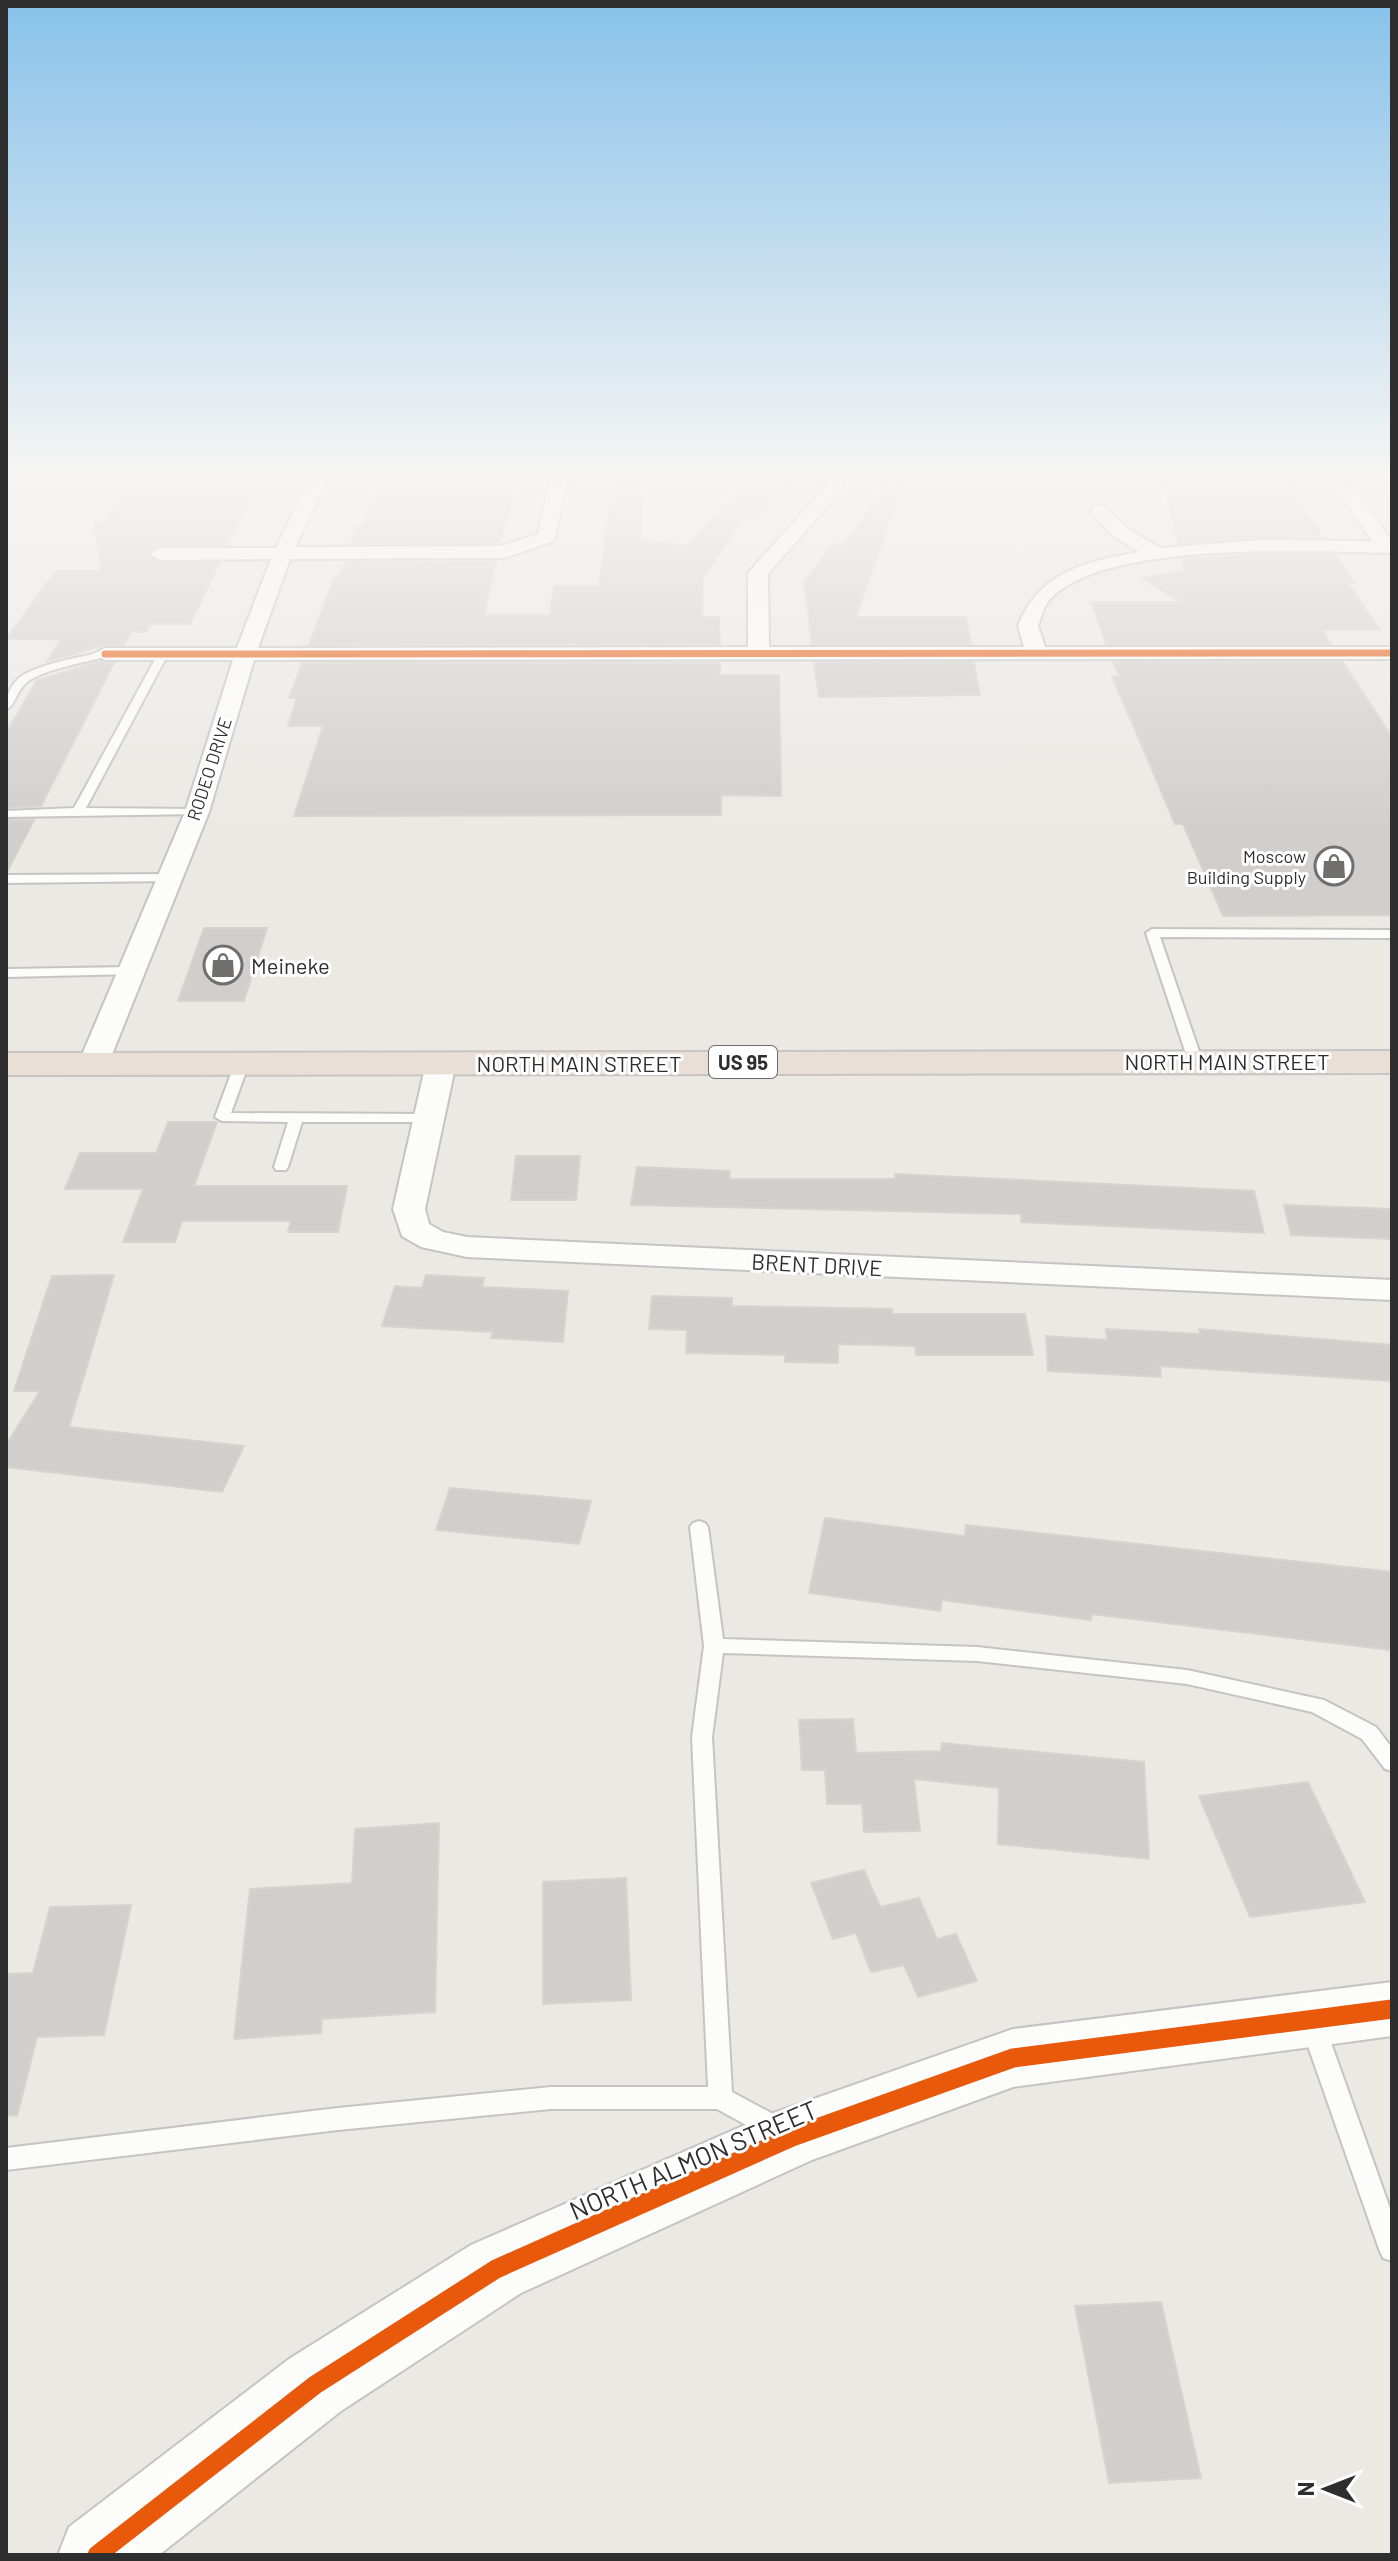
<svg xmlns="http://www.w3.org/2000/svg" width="1398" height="2561" font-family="Barlow,sans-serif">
<rect width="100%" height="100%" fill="#ece8e4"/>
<!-- building -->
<g fill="#d1cecb" stroke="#d7d4d0" stroke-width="2">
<path d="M 469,474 L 519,474 L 500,543 L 351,544 L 356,526 L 362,526 L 380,477 L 468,477 Z"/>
<path d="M 753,474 L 800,474 L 757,520 L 742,519 L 703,578 L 702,617 L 719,617 L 720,644 L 309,645 L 335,575 L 340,575 L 345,562 L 496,561 L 484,615 L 550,615 L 554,586 L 599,586 L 612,488 L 643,488 L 640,541 L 687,545 Z"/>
<path d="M 894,474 L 906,474 L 856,617 L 966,617 L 971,644 L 812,644 L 804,582 L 833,544 L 844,545 Z"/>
<path d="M 1208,474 L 1233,474 L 1252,481 L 1280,474 L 1324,538 L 1260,537 L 1178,544 L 1164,484 Z"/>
<path d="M 128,486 L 239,486 L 237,491 L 254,490 L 228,545 L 160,545 L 147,553 L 160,563 L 220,562 L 190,624 L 150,624 L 146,632 L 131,632 L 124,645 L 105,645 L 47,662 L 61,639 L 6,639 L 56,571 L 101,571 L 94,522 L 106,521 Z"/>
<path d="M 1263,554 L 1335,555 L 1355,583 L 1348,583 L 1380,630 L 1322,630 L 1331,644 L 1106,644 L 1091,602 L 1180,602 L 1142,578 L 1185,571 L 1182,559 Z"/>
<path d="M 101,661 L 114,663 L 41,806 L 6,808 L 6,733 L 37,680 Z"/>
<path d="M 814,662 L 974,662 L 980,695 L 819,697 Z"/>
<path d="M 1113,662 L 1343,662 L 1392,737 L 1392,915 L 1223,916 L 1183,824 L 1175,824 L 1112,676 L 1119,676 Z"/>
<path d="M 302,663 L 720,663 L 720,675 L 779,675 L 781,796 L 721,795 L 721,815 L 294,816 L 323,726 L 288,726 L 297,698 L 289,698 Z"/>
<path d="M 6,820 L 34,820 L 7,872 L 6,872 Z"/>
<path d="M 204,928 L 267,928 L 244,1001 L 178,1001 Z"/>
<path d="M 168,1122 L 217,1122 L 194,1186 L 347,1186 L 338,1232 L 288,1232 L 291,1221 L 182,1221 L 175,1242 L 123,1242 L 143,1189 L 65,1189 L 80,1153 L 156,1153 Z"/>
<path d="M 516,1156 L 580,1156 L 576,1200 L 511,1200 Z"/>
<path d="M 637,1167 L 730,1171 L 729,1179 L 895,1179 L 895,1174 L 1254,1191 L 1264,1233 L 1021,1222 L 1021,1214 L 631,1205 Z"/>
<path d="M 1284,1205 L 1392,1209 L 1392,1239 L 1291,1235 Z"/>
<path d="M 114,1275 L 69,1427 L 244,1446 L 222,1492 L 6,1467 L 6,1445 L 40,1391 L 14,1391 L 52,1276 Z"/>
<path d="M 426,1275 L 484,1278 L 482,1287 L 568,1291 L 563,1342 L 491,1338 L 493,1332 L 382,1326 L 395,1286 L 422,1288 Z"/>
<path d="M 652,1296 L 732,1298 L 732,1306 L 892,1309 L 892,1314 L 1025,1314 L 1033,1355 L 916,1355 L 915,1346 L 838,1344 L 838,1363 L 785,1362 L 785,1355 L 686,1353 L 687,1330 L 649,1329 Z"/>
<path d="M 1106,1329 L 1200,1334 L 1199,1329 L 1392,1345 L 1392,1381 L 1160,1366 L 1161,1377 L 1048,1371 L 1046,1336 L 1107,1340 Z"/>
<path d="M 450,1488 L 591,1501 L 579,1544 L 436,1530 Z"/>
<path d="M 825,1518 L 965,1536 L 966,1525 L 1392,1572 L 1392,1650 L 1091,1614 L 1091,1620 L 942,1600 L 940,1611 L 809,1593 Z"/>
<path d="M 853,1719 L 856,1753 L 941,1751 L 942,1743 L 1144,1762 L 1149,1859 L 998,1844 L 999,1788 L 914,1779 L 920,1831 L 864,1832 L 862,1804 L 827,1804 L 825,1770 L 802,1770 L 799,1720 Z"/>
<path d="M 1308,1782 L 1365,1902 L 1250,1917 L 1199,1796 Z"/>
<path d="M 439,1823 L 435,2012 L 322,2019 L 321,2033 L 234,2039 L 250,1889 L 352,1883 L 355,1829 Z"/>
<path d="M 864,1870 L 880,1907 L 919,1898 L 937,1939 L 956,1934 L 977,1981 L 918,1997 L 904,1965 L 871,1972 L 856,1933 L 833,1939 L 811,1883 Z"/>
<path d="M 626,1878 L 631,2000 L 543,2004 L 543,1882 Z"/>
<path d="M 131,1905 L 104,2035 L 37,2037 L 17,2116 L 6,2115 L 6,1974 L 33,1973 L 50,1907 Z"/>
<path d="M 1161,2302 L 1201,2478 L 1109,2483 L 1075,2306 Z"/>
</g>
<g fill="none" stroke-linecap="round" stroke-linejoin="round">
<!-- lane casing -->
<g stroke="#c5c4c5" stroke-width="4">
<g id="lane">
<path d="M 105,651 L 109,652 L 109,656 C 88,662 37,670 24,685 C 16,693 16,704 6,710 C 6,699 8,690 16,681 C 29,665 84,657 105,651 Z"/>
<path d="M 159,652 L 168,654 L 86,808 L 197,809 L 201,810 L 201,814 L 6,817 L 6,811 L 74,808 Z"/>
<path d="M 170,874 L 176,878 L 174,881 L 6,883 L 6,875 Z"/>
<path d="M 1152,929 L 1392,930 L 1392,938 L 1160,937 L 1202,1060 L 1195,1064 L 1188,1060 L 1146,933 Z"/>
<path d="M 130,967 L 135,968 L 135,974 L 6,977 L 6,969 Z"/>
<path d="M 242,1059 L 249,1063 L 231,1113 L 430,1114 L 437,1118 L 430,1122 L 302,1122 L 288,1167 L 286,1170 L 276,1170 L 274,1167 L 288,1122 L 222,1121 L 215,1117 L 235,1063 Z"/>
<path d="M 699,1521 L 705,1523 L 708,1527 L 723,1639 L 977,1647 L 1187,1670 L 1324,1700 L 1376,1727 L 1392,1748 L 1392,1771 L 1385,1769 L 1362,1739 L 1312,1712 L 1187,1684 L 977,1661 L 723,1653 L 712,1737 L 732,2092 L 786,2121 L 789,2129 L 786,2137 L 777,2140 L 768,2137 L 717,2109 L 551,2109 L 338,2130 L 6,2170 L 6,2148 L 338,2108 L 551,2087 L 708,2087 L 692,1737 L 704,1646 L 690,1527 L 693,1523 Z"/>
<path d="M 1313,2016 L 1321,2019 L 1325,2026 L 1392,2214 L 1392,2261 L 1383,2258 L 1379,2249 L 1301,2026 L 1305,2019 Z"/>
</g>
</g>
<!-- street casing -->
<g stroke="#c5c4c5" stroke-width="4">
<g id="street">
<path d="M 312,474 L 330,474 L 295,547 L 502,546 L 538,534 L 551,474 L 569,474 L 554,541 L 504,558 L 290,559 L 258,648 L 748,647 L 748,573 L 826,486 L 821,474 L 839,474 L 844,487 L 841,491 L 768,574 L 769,647 L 1024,647 L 1018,626 C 1040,571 1085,562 1139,552 L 1112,535 L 1092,514 L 1092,506 L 1104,506 L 1126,527 L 1160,548 L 1260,540 L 1372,541 L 1339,494 L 1348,489 L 1354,490 L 1392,541 L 1392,553 C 1316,552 1097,539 1047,603 C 1043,609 1041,619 1038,626 L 1045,647 L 1392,647 L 1392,659 L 254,660 L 209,812 L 109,1062 L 104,1068 L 84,1068 L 79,1062 L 185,812 L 233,660 L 105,660 L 94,654 L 105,648 L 237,648 L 271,559 L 160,560 L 150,554 L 160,548 L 276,548 Z"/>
<path d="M 441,1054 L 451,1057 L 456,1063 L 425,1209 L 429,1224 L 443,1232 L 467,1237 L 1392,1280 L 1392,1300 L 467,1257 L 421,1247 L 402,1236 L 393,1209 L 426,1063 L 431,1057 Z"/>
</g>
</g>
<!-- secondary casing -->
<g stroke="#c5c4c5" stroke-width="4">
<path id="secondary" d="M 1392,1982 L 1392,2036 L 1013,2087 L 812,2160 L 521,2293 L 341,2411 L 159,2555 L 58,2555 L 69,2527 L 289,2359 L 471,2245 L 768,2115 L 1013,2029 Z"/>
</g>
<!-- highway casing -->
<g stroke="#c6c5c4" stroke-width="4">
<path id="highway" d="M 1392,1051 L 1392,1073 L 6,1075 L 6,1053 Z"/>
</g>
<!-- lane -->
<use href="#lane" fill="#fcfcfb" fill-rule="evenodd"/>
<!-- street -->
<use href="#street" fill="#fcfcfb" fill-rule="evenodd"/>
<!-- secondary -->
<use href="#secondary" fill="#fcfcfb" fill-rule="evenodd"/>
<!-- highway -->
<use href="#highway" fill="#eadfd6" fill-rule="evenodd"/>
<!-- cycleway-far1 casing -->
<g stroke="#fff" stroke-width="10">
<path id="cycleway-far1" d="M 105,654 L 1392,653"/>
</g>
<!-- cycleway casing -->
<g stroke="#fff" stroke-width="24">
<path id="cycleway" d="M 97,2555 L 315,2385 L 496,2269 L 792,2137 L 1013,2058 L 1392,2009"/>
</g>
<!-- cycleway-far1 -->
<use href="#cycleway-far1" stroke="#e8590c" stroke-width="7"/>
<!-- cycleway -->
<use href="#cycleway" stroke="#e8590c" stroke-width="19"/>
</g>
<!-- sky -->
<linearGradient id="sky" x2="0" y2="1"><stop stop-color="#88c2ea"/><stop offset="0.57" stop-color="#f6f5f3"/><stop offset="1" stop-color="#f6f5f3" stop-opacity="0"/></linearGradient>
<rect width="1398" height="832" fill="url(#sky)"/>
<!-- icons -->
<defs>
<g id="shop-ring" transform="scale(2)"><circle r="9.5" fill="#fff" stroke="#706f6e" stroke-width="1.5"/><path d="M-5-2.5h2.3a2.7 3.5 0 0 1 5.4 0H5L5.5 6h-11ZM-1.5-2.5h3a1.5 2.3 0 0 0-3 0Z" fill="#706f6e"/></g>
</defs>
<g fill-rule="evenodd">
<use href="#shop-ring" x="1334" y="866"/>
<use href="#shop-ring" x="223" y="965"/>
</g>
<g text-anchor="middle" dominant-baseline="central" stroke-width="6" stroke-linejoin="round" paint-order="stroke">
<!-- far-street labels -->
<g font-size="18" fill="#2e2e2e" stroke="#fff">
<text transform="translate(209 769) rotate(-72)">RODEO DRIVE</text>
</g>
<!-- far-poi labels -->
<g font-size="18" fill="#2e2e2e" stroke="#fff" text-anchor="end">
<text x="1306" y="856">Moscow<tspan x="1306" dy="21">Building Supply</tspan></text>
</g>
<!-- shield labels -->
<rect fill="#fff" stroke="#6d6d6d" stroke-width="2" x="709" y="1046" width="68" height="32" rx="6"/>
<g font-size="20" font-weight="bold" fill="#2e2e2e">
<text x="743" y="1062">US 95</text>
</g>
<!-- poi labels -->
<g font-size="22" fill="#2e2e2e" stroke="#fff" text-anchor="start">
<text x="251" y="965">Meineke</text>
</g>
<!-- street labels -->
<g font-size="22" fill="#2e2e2e" stroke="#fff">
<text x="1227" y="1061">NORTH MAIN STREET</text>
<text x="579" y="1063">NORTH MAIN STREET</text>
<text transform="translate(817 1264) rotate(3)">BRENT DRIVE</text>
</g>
<!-- near-street labels -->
<g font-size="26" fill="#2e2e2e" stroke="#fff">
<text transform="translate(693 2159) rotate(-23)">NORTH ALMON STREET</text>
</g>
</g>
<!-- border -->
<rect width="1398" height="2561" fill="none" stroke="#2e2e2e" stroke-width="16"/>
<!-- north arrow -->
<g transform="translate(1326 2489) rotate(270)" stroke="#ffffff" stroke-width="6" paint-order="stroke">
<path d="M0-6L14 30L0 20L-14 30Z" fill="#2e2e2e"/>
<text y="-12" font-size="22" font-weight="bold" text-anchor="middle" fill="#2e2e2e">N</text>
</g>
</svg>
